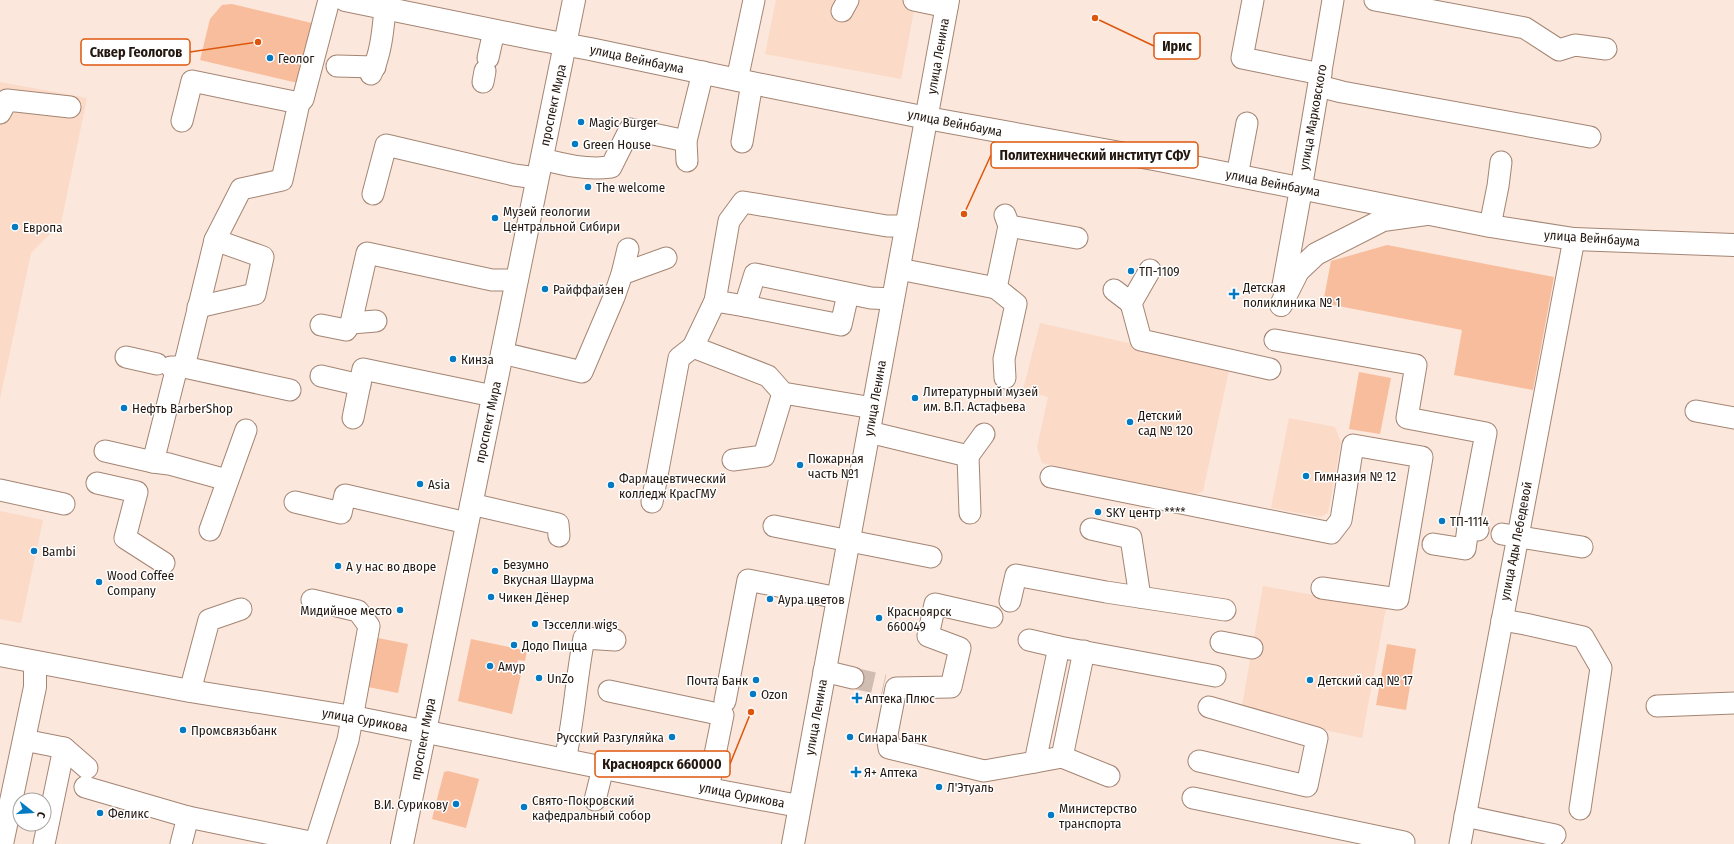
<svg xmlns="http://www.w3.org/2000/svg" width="1734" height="844" font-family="'Fira Sans Condensed',sans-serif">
<rect width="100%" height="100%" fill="#fbe7db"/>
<!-- built -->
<g fill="#fbdac7">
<path d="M 776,0 L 916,0 L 901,79 L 765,54 Z"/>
<path d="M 0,82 L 87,98 L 61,223 L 31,253 L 0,399 Z"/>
<path d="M 1040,323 L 1230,366 L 1203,491 L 1191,496 L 1042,463 L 1037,447 L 1048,397 L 1023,390 Z"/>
<path d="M 1289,418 L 1335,427 L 1341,443 L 1328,513 L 1320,517 L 1271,508 Z"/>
<path d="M 0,511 L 43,520 L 21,623 L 0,619 Z"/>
<path d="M 1263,586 L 1386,608 L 1362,738 L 1241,712 Z"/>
</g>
<!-- green -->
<g fill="#f7bd9c">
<path d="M 232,4 L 316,24 L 302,84 L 200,60 L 210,19 L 222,5 Z"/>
<path d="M 1387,245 L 1554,277 L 1533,390 L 1454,375 L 1462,330 L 1323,303 L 1331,261 Z"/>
<path d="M 1359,372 L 1391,378 L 1380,434 L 1349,429 Z"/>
<path d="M 373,637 L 408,644 L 398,693 L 363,686 Z"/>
<path d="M 471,639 L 527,651 L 525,661 L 518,660 L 515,673 L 521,674 L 512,714 L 458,701 Z"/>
<path d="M 1387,644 L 1416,649 L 1406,710 L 1376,705 Z"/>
<path d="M 448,771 L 479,779 L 466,828 L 432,819 L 444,772 Z"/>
</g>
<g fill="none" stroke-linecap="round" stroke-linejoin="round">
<!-- minor-tunnel -->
<path stroke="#d0bdb2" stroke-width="21" stroke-dasharray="21 10" stroke-linecap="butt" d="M 853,678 L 884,685"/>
<!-- minor casing -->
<g stroke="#a48574" stroke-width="23">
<g id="minor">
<path d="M 914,0 L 947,7"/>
<path d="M 1253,0 L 1242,58 L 1321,74"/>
<path d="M 1375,0 L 1525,28 L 1559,50 L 1575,45 L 1606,49"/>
<path d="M 842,11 L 848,0"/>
<path d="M 488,58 L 494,31"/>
<path d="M 337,66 L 375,67"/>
<path d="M 371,74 C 381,55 383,30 385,9"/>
<path d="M 737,80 L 754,0"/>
<path d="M 483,82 L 485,71"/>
<path d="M 1319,86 L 1342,92 L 1590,137"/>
<path d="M 0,113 L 7,100 L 70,107"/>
<path d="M 182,121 L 192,81 L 299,103"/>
<path d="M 742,142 L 752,83"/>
<path d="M 542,159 C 565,165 586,170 611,167 L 630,129 L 686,141"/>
<path d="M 687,161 L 686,141 L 703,72"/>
<path d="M 1237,176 L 1247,123"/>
<path d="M 1301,189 L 1333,0"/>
<path d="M 373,194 L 386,145 L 514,175 L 537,178"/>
<path d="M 1009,226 L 1077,238"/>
<path d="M 1490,226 L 1498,186 L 1501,162"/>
<path d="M 899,269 L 996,288 L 1009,226 L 1005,215"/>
<path d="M 1150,270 L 1131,303 L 1141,340 L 1270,369"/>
<path d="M 622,274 L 628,249"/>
<path d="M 996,288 L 1016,304 L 1004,359 L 1005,378"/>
<path d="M 1114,290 L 1131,303"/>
<path d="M 848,294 L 841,325 L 745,306 L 755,274 L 871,298 L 893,299"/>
<path d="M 715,301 L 729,221 L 743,202 L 887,226 L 907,226"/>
<path d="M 745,306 L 715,301 L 693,347 L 768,376 L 783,393 L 873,408"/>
<path d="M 198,307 L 255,294 L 263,257 L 215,240"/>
<path d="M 351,323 L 376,321"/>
<path d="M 321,325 L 346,330 L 351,323 L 367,253 L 492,280 L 517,280"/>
<path d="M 1275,340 L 1416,365 L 1407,418 L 1486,433 L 1468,528 L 1478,530"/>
<path d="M 502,353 L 582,372 L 614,297 L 622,274 L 666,258"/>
<path d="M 126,357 L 157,364"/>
<path d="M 171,367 L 184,367 L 290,390"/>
<path d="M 184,367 L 215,240 L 241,189 L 282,180 L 299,103 L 303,99 L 329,0"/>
<path d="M 321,376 L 360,385"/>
<path d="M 1696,411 L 1734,418"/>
<path d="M 353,418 L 363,369 L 493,396"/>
<path d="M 869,432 L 968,456 L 970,513"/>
<path d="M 105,451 L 153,462 L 177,367"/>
<path d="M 968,456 L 984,434"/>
<path d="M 733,460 L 764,456 L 783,393"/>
<path d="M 153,462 L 169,464 L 227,480"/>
<path d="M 1051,477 L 1331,533 L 1341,520 L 1353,445 L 1422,457 L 1398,599 L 1322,588"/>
<path d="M 97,483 L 137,492 L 125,538 L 164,563"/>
<path d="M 0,490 L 64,504"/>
<path d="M 295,502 L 341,513 L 345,495 L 467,523"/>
<path d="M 652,502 L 679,358 L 693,347"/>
<path d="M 471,504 L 558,524 L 559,536"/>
<path d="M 774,526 L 931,557"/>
<path d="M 1091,529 L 1131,538 L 1140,597"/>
<path d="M 210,530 L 246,430"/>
<path d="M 1502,534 L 1582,547"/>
<path d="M 1433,544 L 1465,549 L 1468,528"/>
<path d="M 312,600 L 358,611 L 369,626 L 348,740 L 315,844"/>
<path d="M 1010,601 L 1016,575 L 1106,592 L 1225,610"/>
<path d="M 992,617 L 935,604 L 928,636 L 960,648 L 951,687 L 896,688 L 887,734 L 889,748 L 984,771 L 1035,762"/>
<path d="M 1502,620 L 1525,624 L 1583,637 L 1601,668 L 1580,809"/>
<path d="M 1029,640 L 1059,647"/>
<path d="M 1221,642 L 1252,648"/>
<path d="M 824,671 L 853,678"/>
<path d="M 190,691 L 209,620 L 241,609"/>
<path d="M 609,691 L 723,715 L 708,789"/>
<path d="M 725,701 L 748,580 L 838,598"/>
<path d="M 1657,706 L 1734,703"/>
<path d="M 24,740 L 64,748 L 87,768"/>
<path d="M 1062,757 L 1084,651"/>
<path d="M 565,760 C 574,720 576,679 584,638 L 615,640"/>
<path d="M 1199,761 L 1307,786 L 1317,738 L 1209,707"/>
<path d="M 1109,776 L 1062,757 L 1035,762 L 1059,647 L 1215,676"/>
<path d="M 85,787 L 188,817 L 315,843"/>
<path d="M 1193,798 L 1404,842"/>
<path d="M 595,800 L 603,768"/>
<path d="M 1465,816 L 1555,835"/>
<path d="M 44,844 L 64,748"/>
<path d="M 181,844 L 188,817"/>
<path d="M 1460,844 L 1574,239"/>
</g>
</g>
<!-- major casing -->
<g stroke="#a48574" stroke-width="24">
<g id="major">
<path d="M 1283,288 L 1301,189"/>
<path d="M 1281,305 L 1298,271 L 1316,254 L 1383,220 L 1426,214"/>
<path d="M 0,655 L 190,691 L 353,717 L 708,789 L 799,806"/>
<path d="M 2,844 L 35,687 L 35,663"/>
<path d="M 402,844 L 574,0"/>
<path d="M 793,844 L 948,0"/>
</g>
</g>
<!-- highway casing -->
<g stroke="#a48574" stroke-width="24">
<path id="highway" d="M 345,0 L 536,39 L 590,49 L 752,83 L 927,118 L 1159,160 L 1490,226 L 1574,239 L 1734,245"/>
</g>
<!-- minor -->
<use href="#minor" stroke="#fff" stroke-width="21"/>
<!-- major -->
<use href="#major" stroke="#fff" stroke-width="22"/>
<!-- highway -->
<use href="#highway" stroke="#fff" stroke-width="22"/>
</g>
<!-- markers -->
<g fill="#047ac3" stroke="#fff" stroke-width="1.5">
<circle cx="270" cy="58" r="4"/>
<circle cx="581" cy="122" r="4"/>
<circle cx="575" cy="144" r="4"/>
<circle cx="588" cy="187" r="4"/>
<circle cx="495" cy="218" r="4"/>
<circle cx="15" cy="227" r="4"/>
<circle cx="1131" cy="271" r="4"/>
<circle cx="545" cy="289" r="4"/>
<path d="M1232 288h4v4h4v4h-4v4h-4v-4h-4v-4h4z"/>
<circle cx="453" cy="359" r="4"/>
<circle cx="915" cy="398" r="4"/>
<circle cx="124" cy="408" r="4"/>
<circle cx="1130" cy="422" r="4"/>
<circle cx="800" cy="465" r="4"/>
<circle cx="1306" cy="476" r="4"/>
<circle cx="420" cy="484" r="4"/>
<circle cx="611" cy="485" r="4"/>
<circle cx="1098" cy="512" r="4"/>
<circle cx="1442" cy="521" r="4"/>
<circle cx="34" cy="551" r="4"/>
<circle cx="338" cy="566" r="4"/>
<circle cx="495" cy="571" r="4"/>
<circle cx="99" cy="582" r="4"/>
<circle cx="491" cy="597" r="4"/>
<circle cx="770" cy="599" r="4"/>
<circle cx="400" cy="610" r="4"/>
<circle cx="879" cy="618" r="4"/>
<circle cx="535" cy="624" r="4"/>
<circle cx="514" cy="645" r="4"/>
<circle cx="490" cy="666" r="4"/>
<circle cx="539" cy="678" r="4"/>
<circle cx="756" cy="680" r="4"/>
<circle cx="1310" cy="680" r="4"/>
<circle cx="753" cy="694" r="4"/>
<path d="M855 692h4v4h4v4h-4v4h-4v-4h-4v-4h4z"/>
<circle cx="183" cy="730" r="4"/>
<circle cx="672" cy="737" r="4"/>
<circle cx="850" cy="737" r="4"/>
<path d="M854 766h4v4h4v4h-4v4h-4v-4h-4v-4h4z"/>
<circle cx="939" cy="787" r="4"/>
<circle cx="456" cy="804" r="4"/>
<circle cx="524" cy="807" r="4"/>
<circle cx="100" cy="813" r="4"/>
<circle cx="1051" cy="815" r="4"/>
</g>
<g text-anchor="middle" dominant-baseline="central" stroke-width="3" stroke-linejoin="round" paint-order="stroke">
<!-- street labels -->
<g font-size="13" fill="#231710" stroke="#fff">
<text transform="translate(938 56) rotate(-80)">улица Ленина</text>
<text transform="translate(637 59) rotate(12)">улица Вейнбаума</text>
<text transform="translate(553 105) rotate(-78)">проспект Мира</text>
<text transform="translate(1313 117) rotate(-80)">улица Марковского</text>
<text transform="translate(955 123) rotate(11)">улица Вейнбаума</text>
<text transform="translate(1273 183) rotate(11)">улица Вейнбаума</text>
<text transform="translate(1592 238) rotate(4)">улица Вейнбаума</text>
<text transform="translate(875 398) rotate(-80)">улица Ленина</text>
<text transform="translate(488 422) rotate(-78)">проспект Мира</text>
<text transform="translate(1516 541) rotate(-79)">улица Ады Лебедевой</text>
<text transform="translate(816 717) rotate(-80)">улица Ленина</text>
<text transform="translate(365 720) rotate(10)">улица Сурикова</text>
<text transform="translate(423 739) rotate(-79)">проспект Мира</text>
<text transform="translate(742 795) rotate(11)">улица Сурикова</text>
</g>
<!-- poi labels -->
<g font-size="13" fill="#231710" stroke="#fff" text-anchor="start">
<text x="278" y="58">Геолог</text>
<text x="589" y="122">Magic Burger</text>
<text x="583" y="144">Green House</text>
<text x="596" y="187">The welcome</text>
<text x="503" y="211">Музей геологии<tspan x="503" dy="15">Центральной Сибири</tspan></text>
<text x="23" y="227">Европа</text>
<text x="1139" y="271">ТП-1109</text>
<text x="1243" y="287">Детская<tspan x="1243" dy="15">поликлиника № 1</tspan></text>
<text x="553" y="289">Райффайзен</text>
<text x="461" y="359">Кинза</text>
<text x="923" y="391">Литературный музей<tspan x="923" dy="15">им. В.П. Астафьева</tspan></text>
<text x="132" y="408">Нефть BarberShop</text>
<text x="1138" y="415">Детский<tspan x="1138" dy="15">сад № 120</tspan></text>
<text x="808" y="458">Пожарная<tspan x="808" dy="15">часть №1</tspan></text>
<text x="1314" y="476">Гимназия № 12</text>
<text x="619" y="478">Фармацевтический<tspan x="619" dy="15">колледж КрасГМУ</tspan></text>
<text x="428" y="484">Asia</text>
<text x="1106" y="512">SKY центр ****</text>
<text x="1450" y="521">ТП-1114</text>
<text x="42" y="551">Bambi</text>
<text x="503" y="564">Безумно<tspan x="503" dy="15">Вкусная Шаурма</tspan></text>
<text x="346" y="566">А у нас во дворе</text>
<text x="107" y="575">Wood Coffee<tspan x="107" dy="15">Company</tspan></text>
<text x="499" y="597">Чикен Дёнер</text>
<text x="778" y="599">Аура цветов</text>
<text x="392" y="610" text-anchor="end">Мидийное место</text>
<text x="887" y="611">Красноярск<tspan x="887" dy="15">660049</tspan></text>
<text x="543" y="624">Тэсселли wigs</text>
<text x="522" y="645">Додо Пицца</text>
<text x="498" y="666">Амур</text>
<text x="547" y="678">UnZo</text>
<text x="748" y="680" text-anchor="end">Почта Банк</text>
<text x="1318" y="680">Детский сад № 17</text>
<text x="761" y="694">Ozon</text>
<text x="865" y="698">Аптека Плюс</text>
<text x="191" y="730">Промсвязьбанк</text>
<text x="664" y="737" text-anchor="end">Русский Разгуляйка</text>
<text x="858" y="737">Синара Банк</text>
<text x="864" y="772">Я+ Аптека</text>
<text x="947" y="787">Л'Этуаль</text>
<text x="532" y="800">Свято-Покровский<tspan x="532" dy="15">кафедральный собор</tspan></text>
<text x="448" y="804" text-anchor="end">В.И. Сурикову</text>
<text x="1059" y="808">Министерство<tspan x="1059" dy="15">транспорта</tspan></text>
<text x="108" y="813">Феликс</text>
</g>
</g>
<!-- callouts -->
<path fill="none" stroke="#de560c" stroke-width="1.5" d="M1095 18L1154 46M258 42L190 52M964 214L991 155M751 712L730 764"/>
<g fill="#de560c" stroke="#fff" stroke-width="1.5">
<circle cx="1095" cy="18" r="4"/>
<circle cx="258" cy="42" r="4"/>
<circle cx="964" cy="214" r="4"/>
<circle cx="751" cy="712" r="4"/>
</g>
<g fill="#fff" stroke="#de560c" stroke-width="1.5">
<rect x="1154" y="33" width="46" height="26" rx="4"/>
<rect x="81" y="39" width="109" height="26" rx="4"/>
<rect x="991" y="142" width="207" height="26" rx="4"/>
<rect x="595" y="751" width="135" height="26" rx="4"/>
</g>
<g font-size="14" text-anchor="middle" font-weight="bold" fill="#231710">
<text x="1177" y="51">Ирис</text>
<text x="136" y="57">Сквер Геологов</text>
<text x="1095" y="160">Политехнический институт СФУ</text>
<text x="662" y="769">Красноярск 660000</text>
</g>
<!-- north arrow -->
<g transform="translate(32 812) rotate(107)"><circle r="19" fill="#ffffff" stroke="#a7a29f"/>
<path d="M0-3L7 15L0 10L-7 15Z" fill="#047ac3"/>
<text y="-6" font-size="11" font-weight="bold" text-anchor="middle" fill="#231710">С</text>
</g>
</svg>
